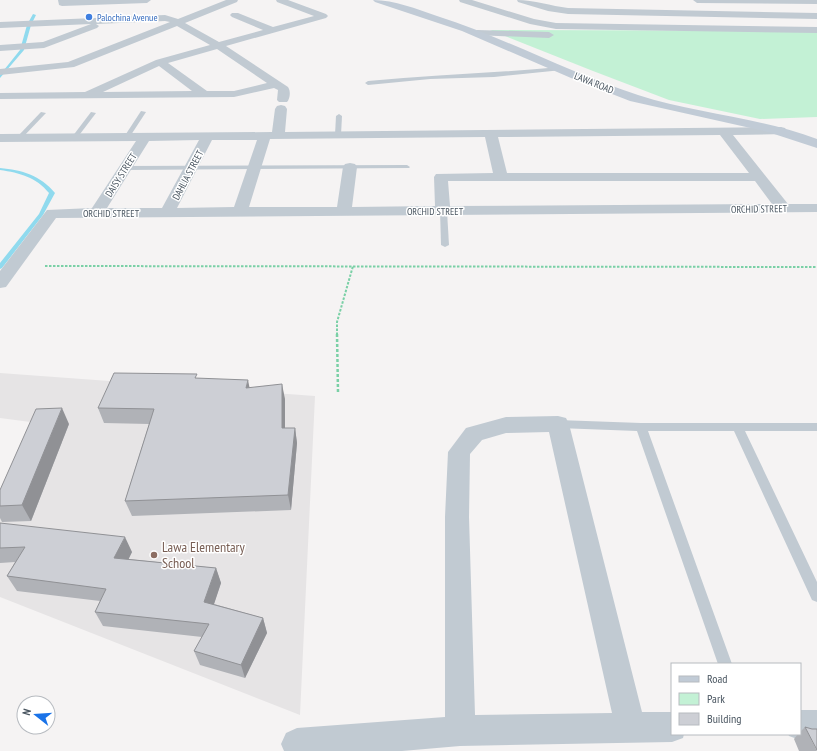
<svg xmlns="http://www.w3.org/2000/svg" width="817" height="751" font-family="'PT Sans Narrow',sans-serif">
<rect width="100%" height="100%" fill="#f5f3f3"/>
<!-- education -->
<path fill="#e6e4e5" d="M 0,373 L 315,396 L 300,715 L 0,597 L 0,513 L 38,423 L 0,418 Z"/>
<!-- green -->
<path fill="#c3f1d5" d="M 490,30 L 817,31 L 817,117 L 760,119 L 669,100 L 593,71 Z"/>
<g fill="none" stroke-linecap="round" stroke-linejoin="round">
<!-- stream -->
<g fill="#90daee" fill-rule="evenodd">
<path d="M 33,14 L 36,15 L 31,25 L 24,50 L 0,78 L 0,75 L 20,50 L 27,25 Z"/>
<path d="M 0,168 C 22,170 40,175 55,193 L 43,215 L 2,268 L 0,269 L 0,263 L 39,214 L 49,193 C 36,177 20,173 0,170 Z"/>
</g>
<!-- path-far1 -->
<g stroke="#7ad0a6" stroke-width="2" stroke-dasharray="2.5 1.5" stroke-linecap="butt">
<path d="M 45,266 L 817,267"/>
<path d="M 337,335 L 337,322 L 353,266"/>
</g>
<!-- path -->
<path stroke="#7ad0a6" stroke-width="2.5" stroke-dasharray="3 2" stroke-linecap="butt" d="M 337,334 L 338,392"/>
<!-- service -->
<g fill="#c1cad2" fill-rule="evenodd">
<path d="M 560,67 L 563,69 L 562,70 L 494,77 L 430,79 L 368,85 L 365,83 L 368,81 C 432,75 496,73 560,67 Z"/>
<path d="M 141,111 L 146,112 L 129,138 L 125,138 L 124,137 Z"/>
<path d="M 41,112 L 46,113 L 22,138 L 18,138 L 18,136 Z"/>
<path d="M 91,112 L 96,113 L 77,138 L 73,138 L 72,137 Z"/>
<path d="M 339,114 L 342,116 L 341,135 L 338,137 L 335,135 L 336,116 Z"/>
<path d="M 407,165 L 410,167 L 409,168 L 125,170 L 122,168 L 125,166 Z"/>
<path d="M 440,209 L 446,209 L 447,211 L 449,245 L 445,247 L 441,245 Z"/>
<path d="M 558,420 L 641,423 L 817,423 L 817,431 L 745,431 L 817,582 L 817,602 L 812,600 L 734,431 L 648,431 L 732,664 L 718,664 L 637,431 L 558,428 L 554,427 L 553,424 L 554,421 Z"/>
</g>
<!-- minor -->
<g fill="#c1cad2" fill-rule="evenodd">
<path d="M 58,0 L 151,0 L 147,3 L 62,6 L 59,5 Z"/>
<path d="M 226,0 L 238,0 L 237,2 L 185,23 L 219,42 L 263,30 L 232,17 L 230,15 L 232,13 L 238,13 L 273,27 L 314,16 L 277,2 L 276,0 L 288,0 L 326,14 L 328,16 L 326,18 L 226,46 L 288,87 C 291,91 290,99 287,102 L 279,102 L 277,100 L 278,90 L 274,88 L 234,97 L 0,99 L 0,93 L 85,92 L 156,60 L 210,45 L 177,26 L 74,67 L 0,75 L 0,69 L 68,62 L 170,22 L 165,21 L 96,24 L 99,26 L 97,28 L 44,48 L 0,51 L 0,45 L 43,42 L 91,24 L 0,28 L 0,22 L 165,15 L 178,19 ZM 217,49 L 267,83 L 234,91 L 207,91 L 168,63 ZM 159,66 L 192,91 L 103,92 Z"/>
<path d="M 459,0 L 472,0 L 534,19 L 556,23 L 817,27 L 817,33 L 556,29 L 530,24 L 460,2 Z"/>
<path d="M 517,0 C 534,0 551,6 568,8 L 817,13 L 817,19 L 568,14 L 548,11 L 518,2 Z"/>
<path d="M 693,0 L 817,0 L 817,4 L 697,3 Z"/>
<path d="M 477,30 L 549,32 L 554,35 L 549,38 L 474,35 L 472,33 Z"/>
<path d="M 281,105 L 285,106 L 287,109 L 285,132 L 781,127 L 785,128 L 787,131 L 785,134 L 733,135 L 788,204 L 817,204 L 817,212 L 56,218 L 6,287 L 0,288 L 0,271 L 47,210 L 92,208 L 136,141 L 0,142 L 0,134 L 272,132 L 275,109 L 277,106 ZM 720,135 L 749,173 L 507,173 L 498,137 ZM 485,137 L 493,173 L 436,174 L 434,177 L 435,206 L 352,207 L 357,167 L 355,164 L 350,163 L 345,164 L 343,167 L 337,207 L 249,207 L 270,139 ZM 199,140 L 162,208 L 107,208 L 149,141 ZM 212,140 L 257,140 L 234,207 L 177,208 ZM 448,181 L 755,181 L 772,204 L 450,206 Z"/>
<path d="M 558,416 L 566,418 L 569,424 L 642,712 L 672,712 L 672,734 L 684,734 L 683,738 L 672,742 L 460,746 L 402,751 L 284,751 L 281,744 L 286,733 L 297,728 L 445,717 L 445,517 L 448,452 L 466,428 L 506,417 ZM 549,432 L 612,713 L 475,715 L 469,517 L 470,454 L 482,440 L 506,433 Z"/>
<path d="M 800,710 L 817,710 L 817,740 L 800,740 L 789,736 L 788,734 L 800,734 Z"/>
</g>
<!-- secondary -->
<path fill="#c1cbd6" fill-rule="evenodd" d="M 373,0 C 395,0 416,9 437,16 C 506,38 569,73 638,95 C 697,114 759,117 817,139 L 817,148 L 768,132 L 630,101 L 571,78 L 462,31 L 375,2 Z"/>
</g>
<!-- wall -->
<g fill="#b0b2b7">
<path d="M 198,378 L 250,387 L 285,399 L 285,428 L 295,428 L 297,443 L 291,510 L 132,516 L 125,501 L 149,424 L 104,423 L 98,408 Z"/>
<path d="M 69,424 L 31,521 L 2,522 L 0,518 L 0,490 Z"/>
<path d="M 0,523 L 132,552 L 128,559 L 216,568 L 221,583 L 214,604 L 263,618 L 267,633 L 245,678 L 200,665 L 194,651 L 202,637 L 103,626 L 95,612 L 100,601 L 17,591 L 7,576 L 15,562 L 0,563 Z"/>
<path d="M 805,727 L 817,751 L 799,751 L 794,739 L 798,734 L 800,734 L 800,732 Z"/>
</g>
<!-- shaded-wall -->
<g fill="#909195">
<path d="M 248,380 L 251,395 L 246,388 Z"/>
<path d="M 282,384 L 285,399 L 285,443 L 282,428 Z"/>
<path d="M 62,408 L 69,424 L 31,521 L 22,505 Z"/>
<path d="M 295,428 L 297,443 L 291,510 L 288,495 Z"/>
<path d="M 125,537 L 132,552 L 122,573 L 114,558 Z"/>
<path d="M 216,568 L 221,583 L 210,616 L 204,602 Z"/>
<path d="M 263,618 L 267,633 L 245,678 L 241,665 Z"/>
</g>
<!-- building -->
<g fill="#cdcfd5" stroke="#909195">
<path d="M 114,373 L 197,374 L 195,378 L 248,380 L 246,388 L 282,384 L 282,428 L 295,428 L 288,495 L 125,501 L 154,409 L 98,408 Z"/>
<path d="M 62,408 L 22,505 L 0,506 L 0,490 L 36,409 Z"/>
<path d="M 0,523 L 125,537 L 114,558 L 216,568 L 204,602 L 263,618 L 241,665 L 194,651 L 209,624 L 95,612 L 106,589 L 7,576 L 25,547 L 0,548 Z"/>
<path d="M 805,727 L 812,729 L 817,729 L 817,750 Z"/>
</g>
<!-- markers -->
<circle fill="#3f7fe0" stroke="#fff" stroke-width="1.5" cx="89" cy="17" r="4"/>
<circle fill="#8d6e63" stroke="#fff" stroke-width="1.5" cx="154" cy="555" r="4"/>
<g text-anchor="middle" dominant-baseline="central" stroke-width="3" stroke-linejoin="round" paint-order="stroke">
<!-- far-shop labels -->
<g font-size="10" fill="#366cbe" stroke="#fff" text-anchor="start">
<text x="97" y="17">Palochina Avenue</text>
</g>
<!-- far-street labels -->
<g font-size="10" fill="#4a5661" stroke="#fff">
<text transform="translate(594 83) rotate(22)">LAWA ROAD</text>
<text transform="translate(121 175) rotate(-58)">DAISY STREET</text>
<text transform="translate(188 175) rotate(-62)">DAHLIA STREET</text>
<text transform="translate(759 209) rotate(-1)">ORCHID STREET</text>
<text x="435" y="211">ORCHID STREET</text>
<text x="111" y="213">ORCHID STREET</text>
</g>
<!-- near-education labels -->
<g font-size="14" fill="#785e54" stroke="#fff" text-anchor="start">
<text x="162" y="547">Lawa Elementary<tspan x="162" dy="16">School</tspan></text>
</g>
</g>
<!-- legend -->
<rect x="671" y="663" width="130" height="72" fill="#ffffff" stroke="#b7bbc0"/>
<rect x="679" y="676" width="20" height="6" fill="#c1cbd6" stroke="#b7bbc0"/>
<text x="707" y="683" font-size="12" fill="#4a5661">Road</text>
<rect x="679" y="693" width="20" height="12" fill="#c3f1d5" stroke="#b7bbc0"/>
<text x="707" y="703" font-size="12" fill="#4a5661">Park</text>
<rect x="679" y="713" width="20" height="12" fill="#cdcfd5" stroke="#b7bbc0"/>
<text x="707" y="723" font-size="12" fill="#4a5661">Building</text>
<!-- north arrow -->
<g transform="translate(36 715) rotate(287)"><circle r="19" fill="#ffffff" stroke="#b7bbc0"/>
<path d="M0-3L7 15L0 10L-7 15Z" fill="#1a73e8"/>
<text y="-6" font-size="11" font-weight="bold" text-anchor="middle" fill="#4a5661">N</text>
</g>
</svg>
